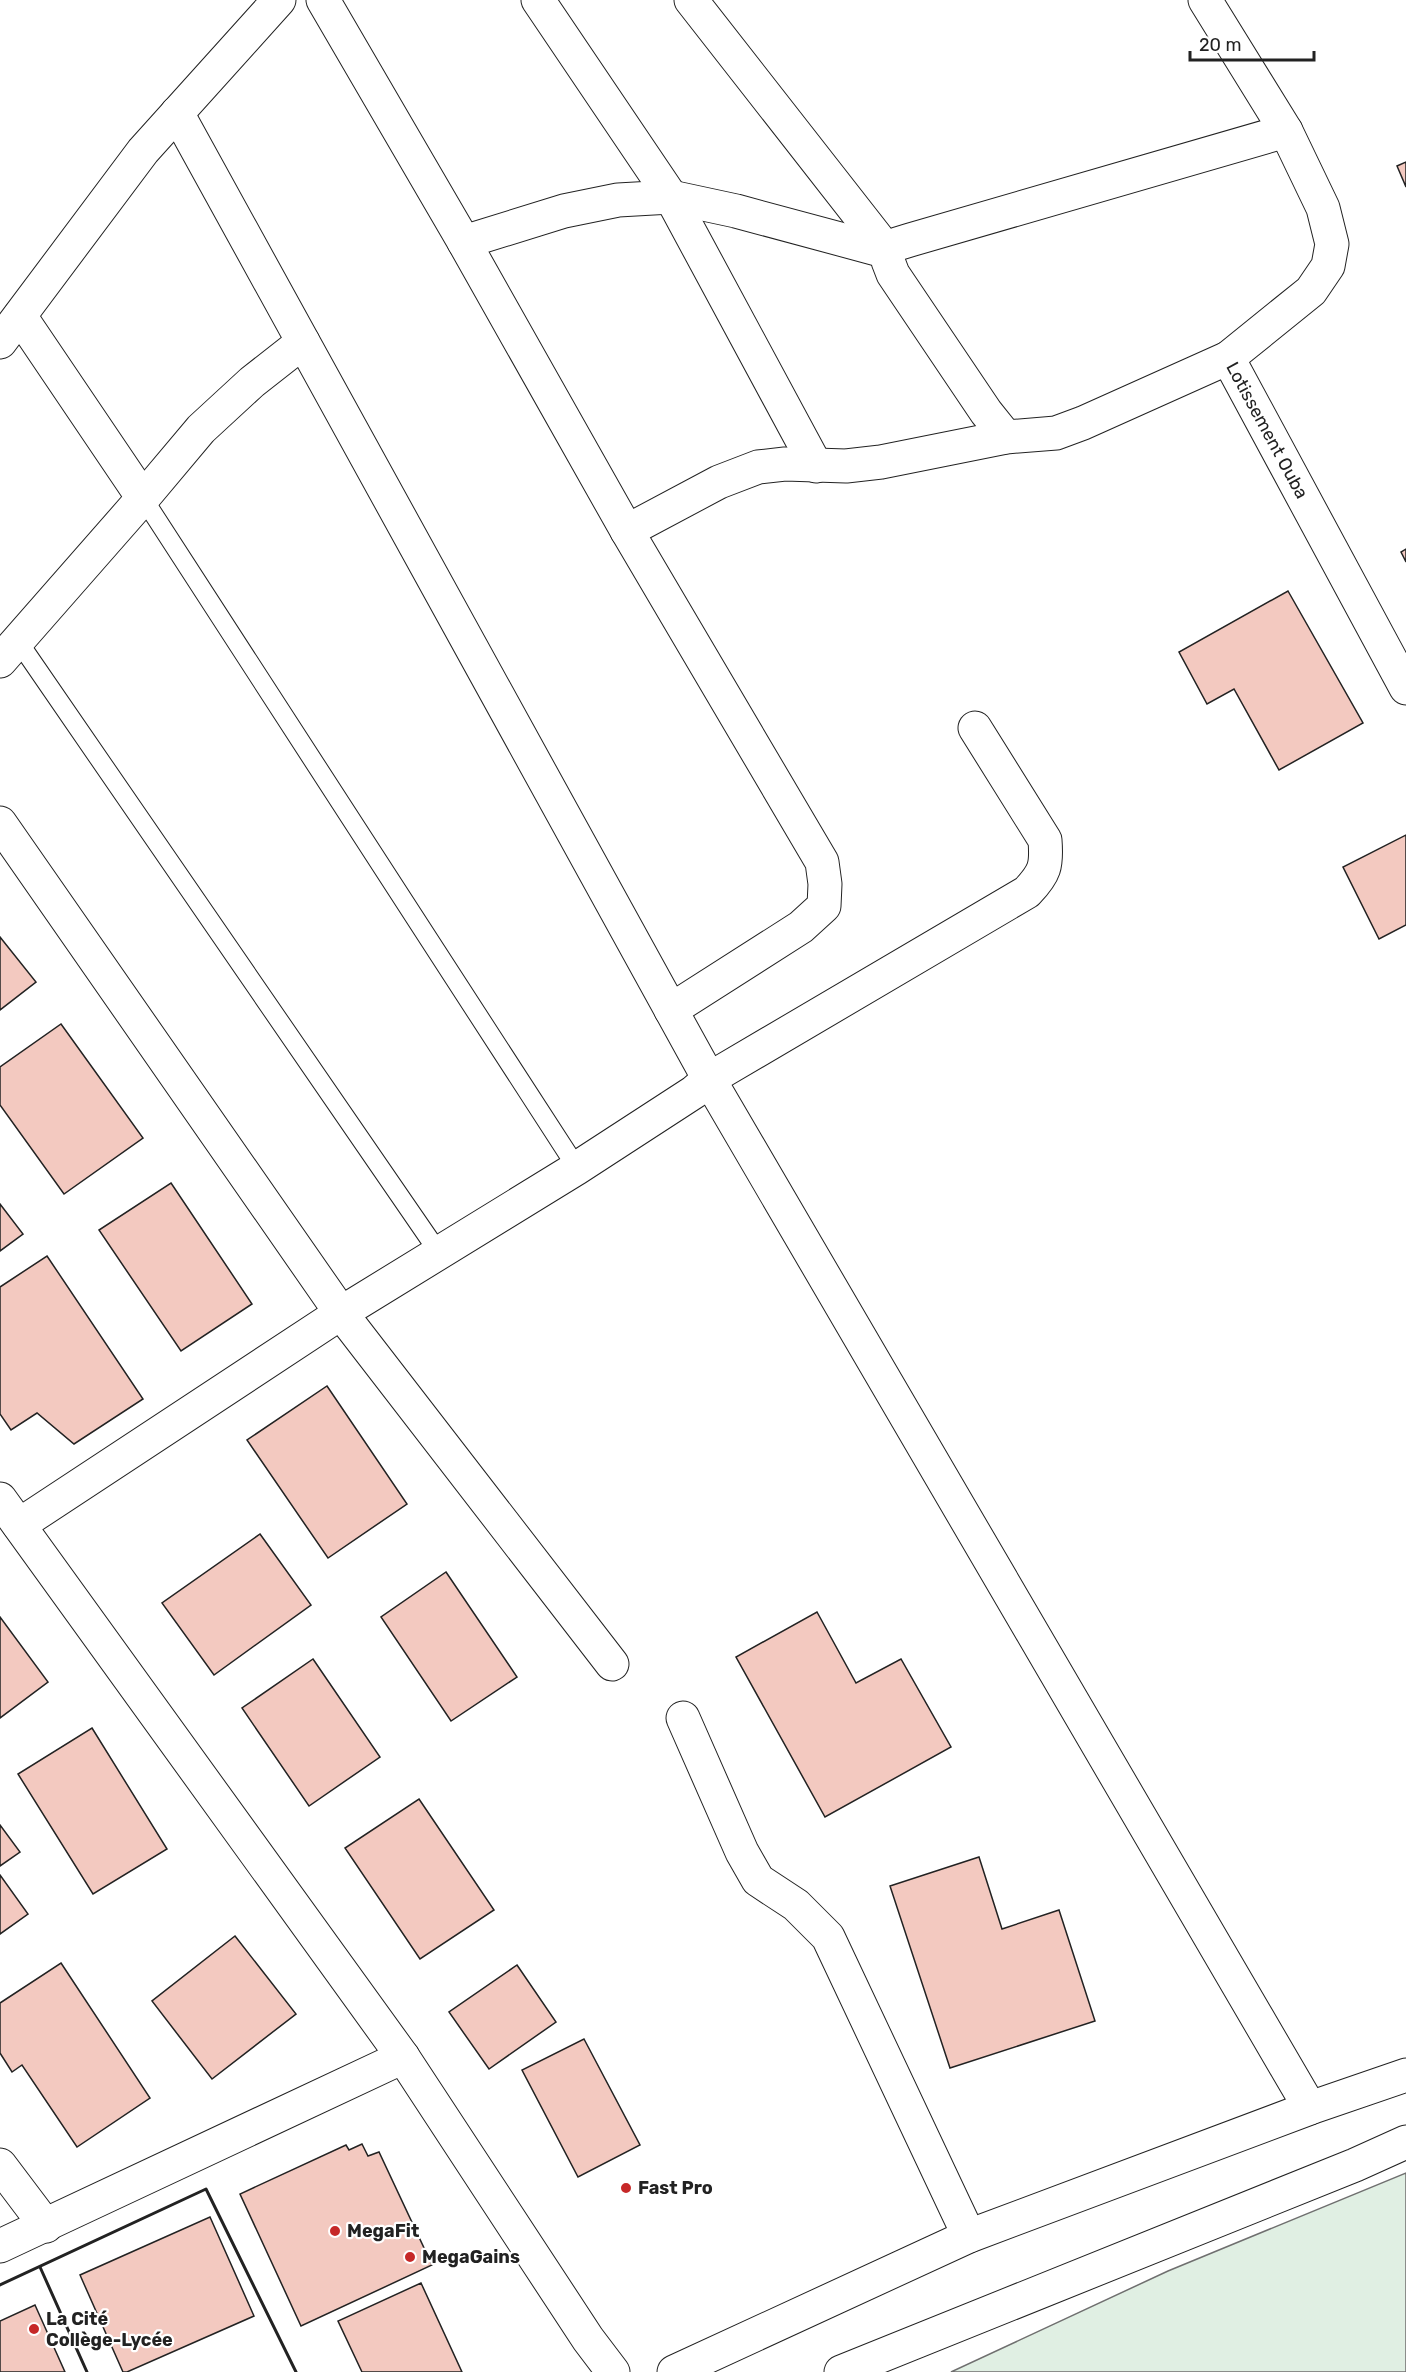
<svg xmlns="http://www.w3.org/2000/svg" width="1406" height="2372" font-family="Rubik,sans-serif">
<rect width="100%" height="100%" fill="#fff"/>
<!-- green -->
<path fill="#e0efe3" stroke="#6f6f6f" stroke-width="1.5" d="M 1406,2173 L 1406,2372 L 951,2372 L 1168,2271 Z"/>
<!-- building -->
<g fill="#f3c9c0" stroke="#222" stroke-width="1.5">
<path d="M 1406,162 L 1406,187 L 1397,166 Z"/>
<path d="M 1406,549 L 1406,562 L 1401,552 Z"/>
<path d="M 1288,591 L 1363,723 L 1279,770 L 1234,689 L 1207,704 L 1179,652 Z"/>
<path d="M 1406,835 L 1406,925 L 1379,939 L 1343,867 Z"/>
<path d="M 0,937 L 36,982 L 0,1010 Z"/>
<path d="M 61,1024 L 143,1138 L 64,1194 L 0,1105 L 0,1067 Z"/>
<path d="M 171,1183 L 252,1304 L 181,1351 L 99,1230 Z"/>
<path d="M 0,1204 L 23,1234 L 0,1251 Z"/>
<path d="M 47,1256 L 143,1399 L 74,1444 L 37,1413 L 11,1430 L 0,1414 L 0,1287 Z"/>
<path d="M 327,1386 L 407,1504 L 328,1558 L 247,1440 Z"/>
<path d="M 260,1534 L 311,1605 L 214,1675 L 162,1603 Z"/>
<path d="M 446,1572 L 517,1677 L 451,1721 L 381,1617 Z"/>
<path d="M 817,1612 L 856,1683 L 901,1659 L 951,1747 L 825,1817 L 736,1657 Z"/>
<path d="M 0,1617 L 48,1682 L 0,1718 Z"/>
<path d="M 313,1659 L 380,1757 L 309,1806 L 242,1708 Z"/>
<path d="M 92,1728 L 167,1849 L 93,1894 L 18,1774 Z"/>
<path d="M 419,1799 L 494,1910 L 420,1959 L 345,1848 Z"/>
<path d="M 0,1825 L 20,1852 L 0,1866 Z"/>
<path d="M 979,1857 L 1002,1929 L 1059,1910 L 1095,2021 L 950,2068 L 890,1886 Z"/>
<path d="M 0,1875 L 28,1914 L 0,1934 Z"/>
<path d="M 235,1936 L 296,2014 L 212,2079 L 152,2001 Z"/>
<path d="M 61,1963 L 150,2098 L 77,2147 L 22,2065 L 12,2072 L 0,2053 L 0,2003 Z"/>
<path d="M 517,1965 L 556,2022 L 489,2069 L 449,2012 Z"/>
<path d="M 584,2039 L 640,2145 L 578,2177 L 522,2070 Z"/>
<path d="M 362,2144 L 368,2156 L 379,2152 L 432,2265 L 301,2326 L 240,2194 L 346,2145 L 349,2150 Z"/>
<path d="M 210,2217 L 254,2316 L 127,2372 L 123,2372 L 80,2275 Z"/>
<path d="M 421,2283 L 462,2372 L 362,2372 L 338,2321 Z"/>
<path d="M 35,2305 L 65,2372 L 0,2372 L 0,2321 Z"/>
</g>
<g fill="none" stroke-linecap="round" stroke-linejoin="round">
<!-- lane casing -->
<g stroke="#222" stroke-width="20">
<g id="lane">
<path d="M 143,498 L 577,1168"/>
<path d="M 18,641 L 439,1253"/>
</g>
</g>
<!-- street casing -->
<g stroke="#222" stroke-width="35">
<g id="street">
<path d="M 323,0 L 464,242 L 627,531 L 822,862 L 825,884 L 824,906 L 801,927 L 671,1010"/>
<path d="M 538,0 L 671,197 L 816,466"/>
<path d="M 691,0 L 888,252 L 888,261 L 893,274 L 986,412 L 1006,437"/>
<path id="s1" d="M 1205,0 L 1286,131 L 1323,208 L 1332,244 L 1328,266 L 1311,291 L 1228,358 L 1406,688"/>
<path d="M 177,113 L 709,1079 L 1310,2108"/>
<path d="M 464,242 L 564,211 L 618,200 L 671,197 L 736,211 L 888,252"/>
<path d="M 888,252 L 897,244 L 910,240 L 1286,131"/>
<path d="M 20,316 L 143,498"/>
<path d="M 0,342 L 143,151 L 279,0"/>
<path d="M 627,531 L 719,482 L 758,467 L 785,464 L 846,466 L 881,462 L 1006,437 L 1056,433 L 1083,423 L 1228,358"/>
<path d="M 0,661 L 143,498 L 201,429 L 252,382 L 303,342"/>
<path d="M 0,823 L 341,1313 L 612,1664"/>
<path d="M 0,1499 L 403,2057 L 588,2339 L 613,2372"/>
<path d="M 19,1525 L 341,1313 L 577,1168 L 694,1092 L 709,1079 L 1027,892 C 1045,873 1047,866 1045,840 L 975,728"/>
<path d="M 683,1718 L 742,1852 L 758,1880 L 796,1905 L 828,1937 L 969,2236"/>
<path d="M 0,2165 L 46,2226"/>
<path d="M 0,2246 L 403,2057"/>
</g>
</g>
<!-- primary casing -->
<g stroke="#222" stroke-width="35">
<g id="primary">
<path d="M 674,2372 L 969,2236 L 1310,2108 L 1406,2075"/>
<path d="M 841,2372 L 1355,2165 L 1406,2142"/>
</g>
</g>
<!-- lane -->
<use href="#lane" stroke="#fff" stroke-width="18"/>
<!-- street -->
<use href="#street" stroke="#fff" stroke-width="33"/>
<!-- primary -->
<use href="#primary" stroke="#fff" stroke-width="33"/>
<!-- wall -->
<g stroke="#222" stroke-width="3">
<path d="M 40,2267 L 87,2372"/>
<path d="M 0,2285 L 206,2189 L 296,2372"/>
</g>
</g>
<!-- markers -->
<g fill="#c62828" stroke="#fff" stroke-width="2">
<circle cx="626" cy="2188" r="6"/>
<circle cx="335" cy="2231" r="6"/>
<circle cx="410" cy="2257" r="6"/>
<circle cx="34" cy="2329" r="6"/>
</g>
<g text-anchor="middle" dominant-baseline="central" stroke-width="4.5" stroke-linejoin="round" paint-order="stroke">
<!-- street labels -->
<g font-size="18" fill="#222" stroke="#fff">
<text stroke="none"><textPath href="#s1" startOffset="518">Lotissement Ouba</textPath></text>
</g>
<!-- poi labels -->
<g font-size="18" font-weight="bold" fill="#222" stroke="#fff" text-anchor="start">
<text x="638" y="2188">Fast Pro</text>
<text x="347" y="2231">MegaFit</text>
<text x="422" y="2257">MegaGains</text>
<text x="46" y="2319">La Cité<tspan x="46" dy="21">Collège-Lycée</tspan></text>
</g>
</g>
<!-- scale -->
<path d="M1190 51v9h124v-9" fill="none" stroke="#222222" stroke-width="3"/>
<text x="1199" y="51" font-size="18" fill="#222222" stroke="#ffffff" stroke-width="4.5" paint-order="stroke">20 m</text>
</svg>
